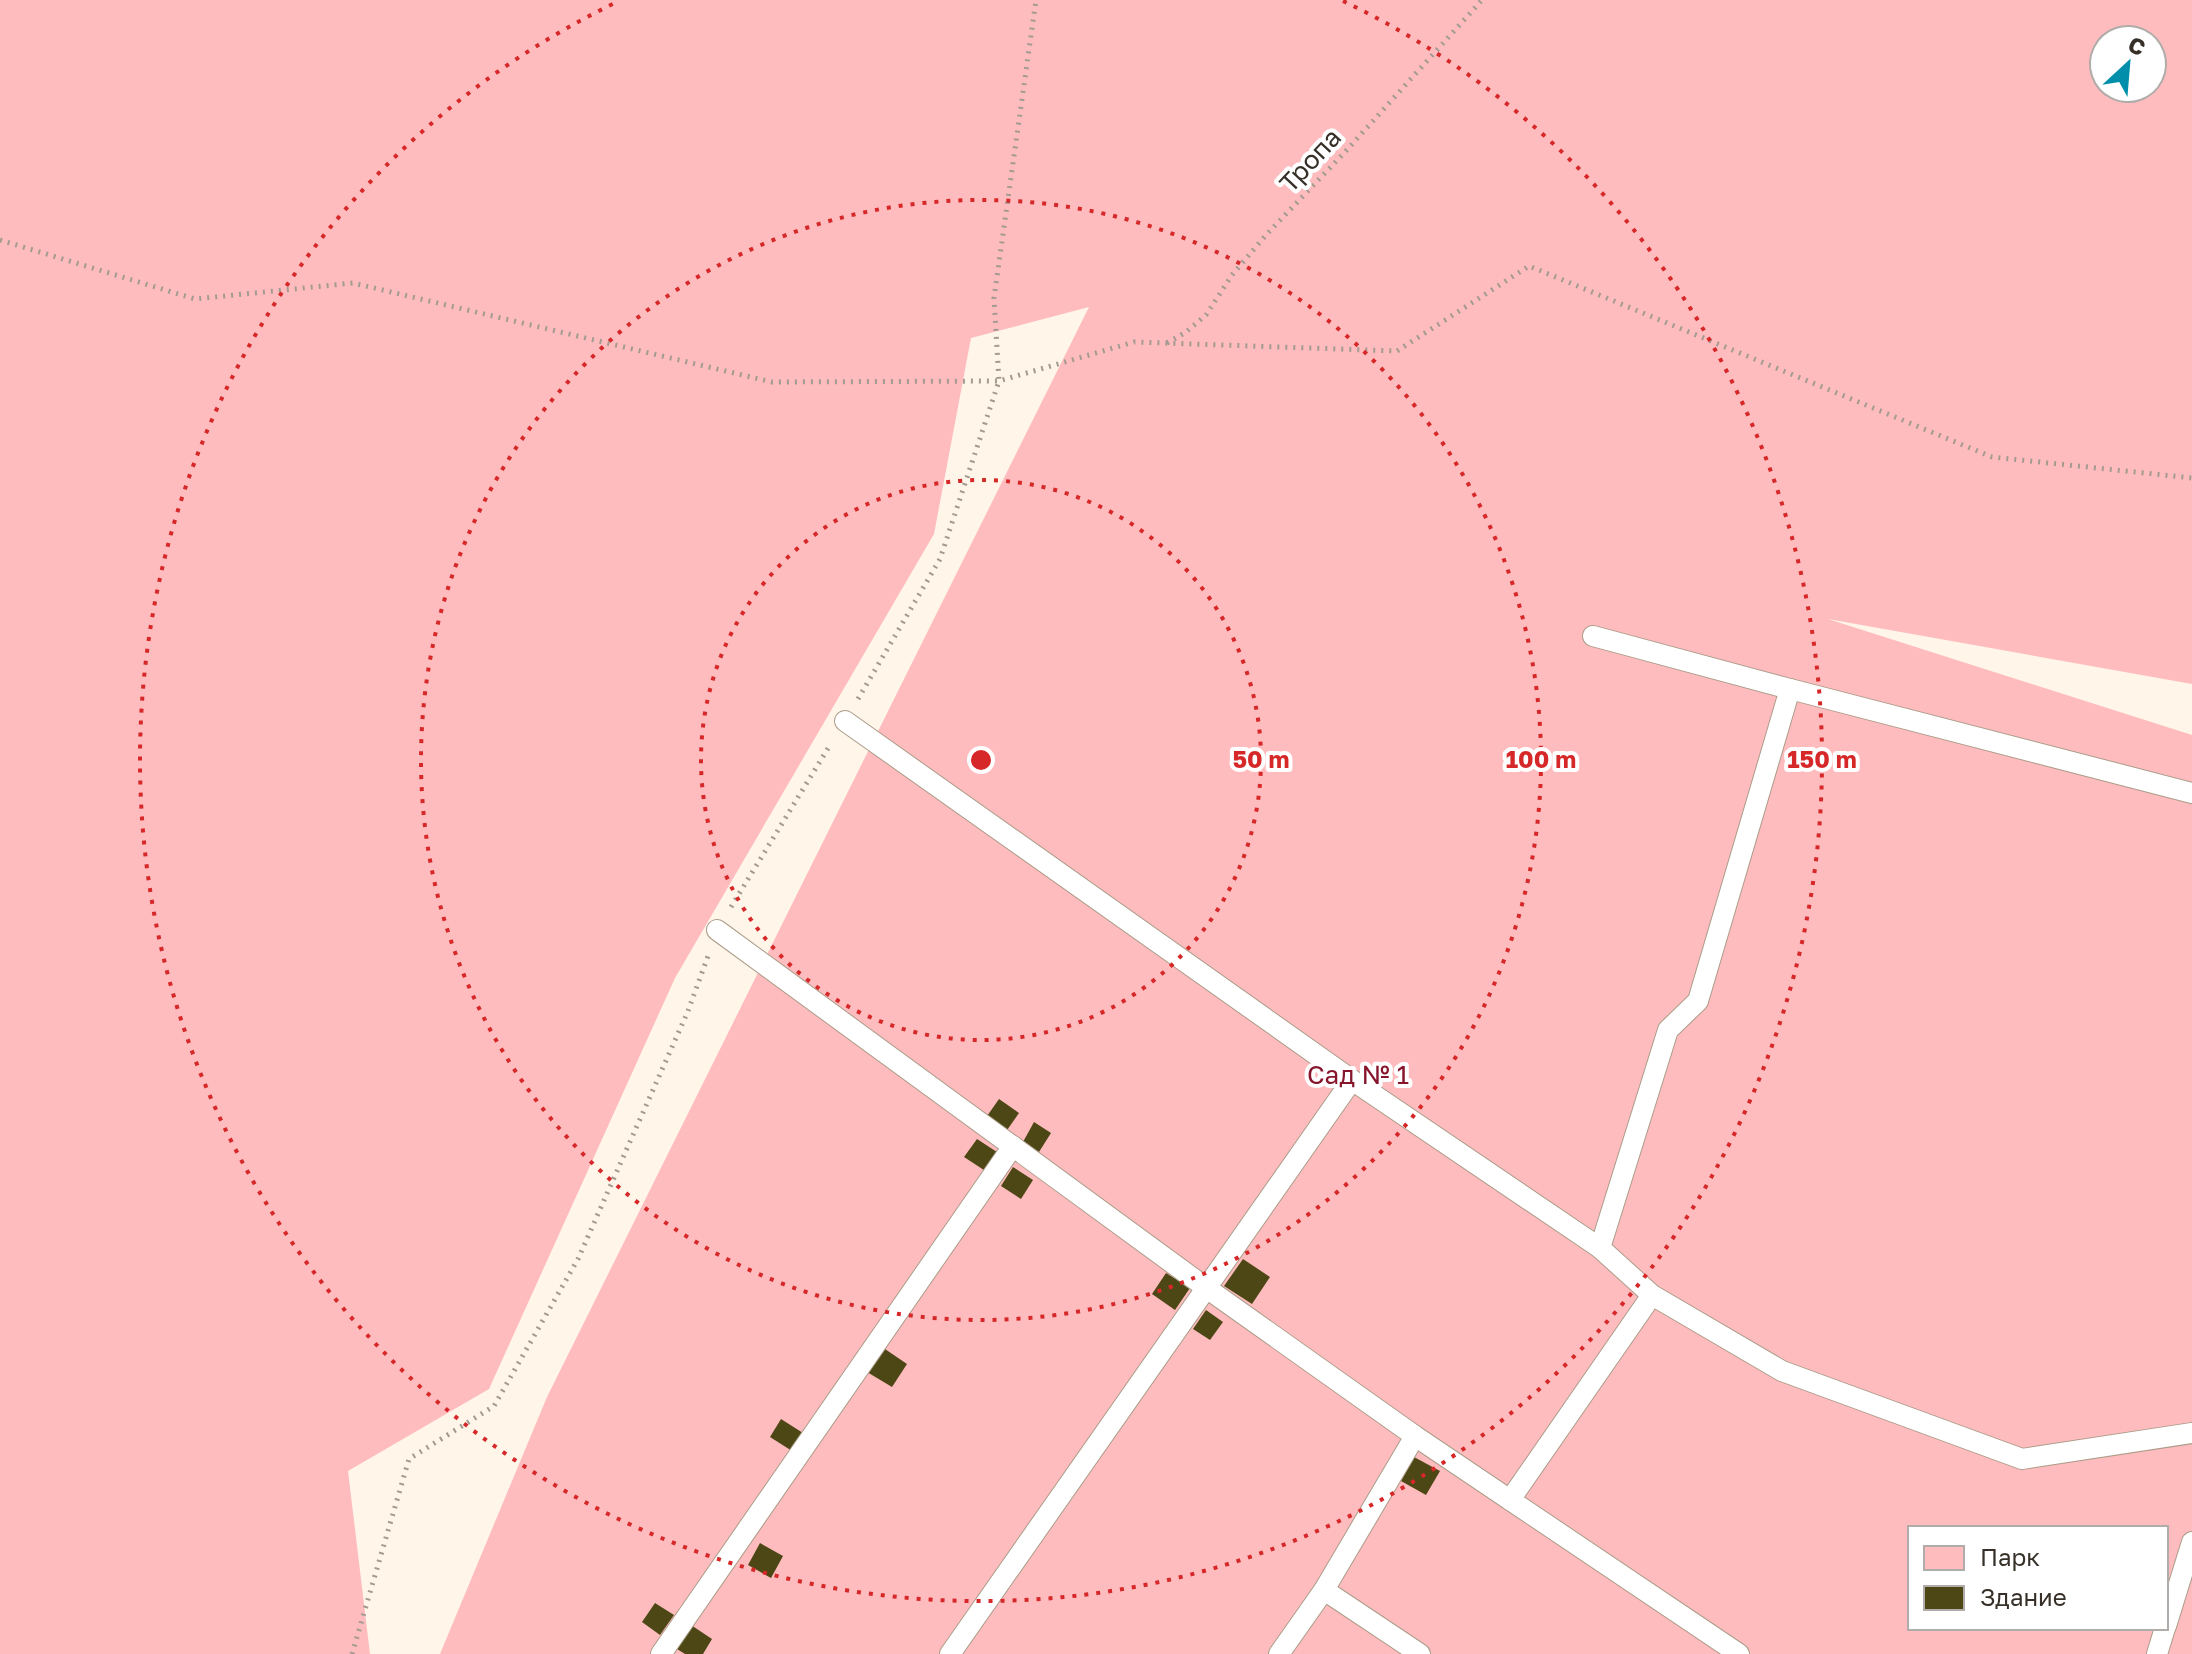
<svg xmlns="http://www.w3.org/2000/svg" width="2192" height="1654" font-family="'Golos Text',sans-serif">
<rect width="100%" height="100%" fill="#fff5e9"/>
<!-- green -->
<path fill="#ffbcbf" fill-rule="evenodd" d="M 0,0 L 2192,0 L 2192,684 L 1828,619 L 2192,735 L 2192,1654 L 440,1654 L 547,1397 L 1089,307 L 971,338 L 934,534 L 675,978 L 489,1389 L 348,1471 L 370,1654 L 0,1654 ZM 2104,40 L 2152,40 L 2152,88 L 2104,88 ZM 1910,1528 L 2166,1528 L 2166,1628 L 1910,1628 Z"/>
<!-- building -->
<g fill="#4c4714">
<path d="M 999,1099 L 1019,1113 L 1005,1133 L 985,1119 Z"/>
<path d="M 1034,1122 L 1051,1133 L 1039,1152 L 1023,1142 Z"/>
<path d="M 977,1139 L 1000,1154 L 987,1172 L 964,1157 Z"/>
<path d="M 1013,1167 L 1033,1180 L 1021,1199 L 1001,1186 Z"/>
<path d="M 1243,1259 L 1270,1277 L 1252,1304 L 1224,1286 Z"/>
<path d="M 1166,1273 L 1190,1288 L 1175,1310 L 1152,1294 Z"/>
<path d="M 1206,1310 L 1223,1322 L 1210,1340 L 1193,1329 Z"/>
<path d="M 882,1347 L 907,1364 L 892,1387 L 867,1372 Z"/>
<path d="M 781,1419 L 803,1433 L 792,1451 L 770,1437 Z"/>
<path d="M 1414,1457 L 1440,1471 L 1426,1495 L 1401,1481 Z"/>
<path d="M 760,1543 L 783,1556 L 771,1578 L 748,1565 Z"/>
<path d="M 655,1603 L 674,1615 L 660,1635 L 642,1622 Z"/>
<path d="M 691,1625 L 712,1639 L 703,1654 L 685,1654 L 677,1649 Z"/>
</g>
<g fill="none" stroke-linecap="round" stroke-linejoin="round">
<!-- service casing -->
<g stroke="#ab9c89" stroke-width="22">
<g id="service">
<path d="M 1593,636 L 1790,689 L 2192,793"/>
<path d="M 845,721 L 1352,1080 L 1600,1248 L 1652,1295 L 1782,1371 L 2022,1459 L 2192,1433"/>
<path d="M 717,930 L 1205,1287 L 1415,1436 L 1739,1654"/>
<path d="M 1600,1248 L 1668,1030 L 1698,1001 L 1790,689"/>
<path d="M 1510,1500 L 1652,1295"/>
<path d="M 1324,1590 L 1420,1654"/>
<path d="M 2166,1626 L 2192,1542"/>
<path d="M 661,1654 L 1013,1146"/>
<path d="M 950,1654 L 1352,1080"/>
<path d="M 1279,1654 L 1324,1590 L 1415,1436"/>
<path d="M 2157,1654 L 2165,1628"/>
</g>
</g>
<!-- path -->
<g stroke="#a39b91" stroke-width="5" stroke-dasharray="2 6" stroke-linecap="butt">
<path d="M 0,240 L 195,299 L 353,283 L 772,382 L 999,381 L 1134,342 L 1397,351 L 1529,266 L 1992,457 L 2192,478"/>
<path d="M 1167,343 L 1186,332 L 1206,315 L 1232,275 L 1266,235 L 1345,152 L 1482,0"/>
<path d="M 858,699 L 940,559 L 999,381 L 994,298 L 1036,0"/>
<path d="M 731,907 L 830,745"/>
<path d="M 352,1654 L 409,1459 L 494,1406 L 578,1259 L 688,1011 L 708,956"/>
</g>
<!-- service -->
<use href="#service" stroke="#fff" stroke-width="20"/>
</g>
<!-- distance rings -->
<g fill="none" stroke="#d62828" stroke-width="4" stroke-dasharray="4 8">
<circle cx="981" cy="760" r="280"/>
<circle cx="981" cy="760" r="560"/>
<path d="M1343 1A841 841 0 1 1 619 1"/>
</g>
<g text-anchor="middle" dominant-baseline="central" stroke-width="8" stroke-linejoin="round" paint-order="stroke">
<!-- street labels -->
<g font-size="26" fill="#363028" stroke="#fff">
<text transform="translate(1310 160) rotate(-47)">Тропа</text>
</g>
<!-- park labels -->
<g font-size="26" fill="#87162d" stroke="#fff">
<text x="1358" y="1074">Сад № 1</text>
</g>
</g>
<circle cx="981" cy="760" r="12" fill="#d62828" stroke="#fff" stroke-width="4"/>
<g font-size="24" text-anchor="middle" font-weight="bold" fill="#d62828" stroke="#fff" stroke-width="8" stroke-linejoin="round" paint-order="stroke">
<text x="1261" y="768">50 m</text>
<text x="1541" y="768">100 m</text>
<text x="1822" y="768">150 m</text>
</g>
<!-- legend -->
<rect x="1908" y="1526" width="260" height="104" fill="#ffffff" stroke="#afaca9" stroke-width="2"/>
<rect x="1924" y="1546" width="40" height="24" fill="#ffbcbf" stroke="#afaca9" stroke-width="2"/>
<text x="1980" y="1566" font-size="24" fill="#363028">Парк</text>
<rect x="1924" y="1586" width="40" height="24" fill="#4c4714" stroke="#afaca9" stroke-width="2"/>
<text x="1980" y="1606" font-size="24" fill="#363028">Здание</text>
<!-- north arrow -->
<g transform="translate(2128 64) rotate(26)"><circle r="38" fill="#ffffff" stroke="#afaca9" stroke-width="2"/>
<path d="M0-6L14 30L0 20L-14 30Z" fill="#008eaa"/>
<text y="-12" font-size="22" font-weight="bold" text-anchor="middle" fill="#363028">С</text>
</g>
</svg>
